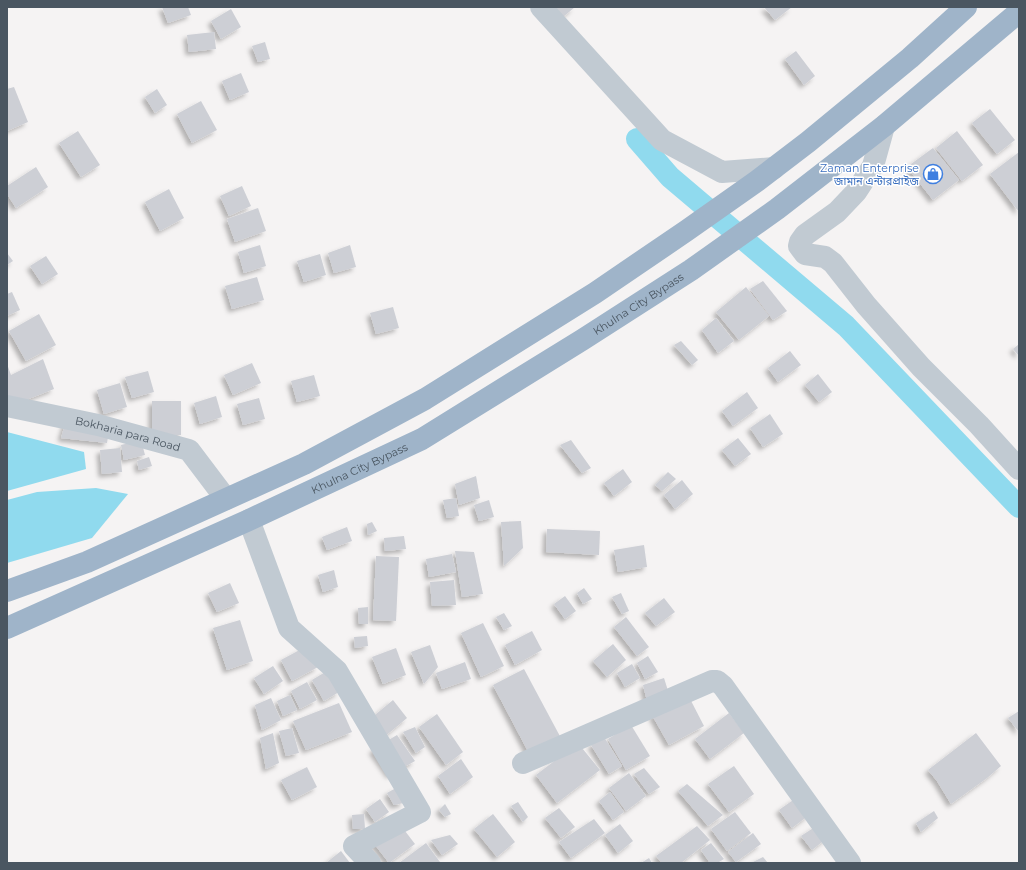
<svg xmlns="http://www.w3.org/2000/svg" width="1026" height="870" font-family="Montserrat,'Noto Sans Bengali',sans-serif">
<defs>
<filter id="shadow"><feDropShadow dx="-3.5" dy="3.5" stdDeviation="2" flood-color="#0004"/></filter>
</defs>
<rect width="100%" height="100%" fill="#f5f3f3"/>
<!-- water -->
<g fill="#90daee">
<path d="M 7,432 L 84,452 L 86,469 L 7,491 Z"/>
<path d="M 96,488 L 128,494 L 92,538 L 7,563 L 7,500 L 37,492 Z"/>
</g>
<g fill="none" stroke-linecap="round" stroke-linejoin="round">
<!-- canal -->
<path stroke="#90daee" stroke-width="22" d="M 637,139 L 670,177 L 846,326 L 1019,507"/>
</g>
<!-- building -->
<g fill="#cdcfd5" filter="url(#shadow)">
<path d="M 162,7 L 188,7 L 191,15 L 168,23 Z"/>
<path d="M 554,7 L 575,7 L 563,17 Z"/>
<path d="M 764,7 L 792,7 L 775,20 Z"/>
<path d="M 231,9 L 241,27 L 221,39 L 211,21 Z"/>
<path d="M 214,32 L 216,49 L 189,52 L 187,35 Z"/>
<path d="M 265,42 L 270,59 L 258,62 L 252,46 Z"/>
<path d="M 796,51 L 815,76 L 804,85 L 785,59 Z"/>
<path d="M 241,73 L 249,92 L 230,100 L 222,81 Z"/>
<path d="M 14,87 L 28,122 L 7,131 L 7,89 Z"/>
<path d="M 157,89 L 167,105 L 155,113 L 145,97 Z"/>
<path d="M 201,101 L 217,130 L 192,143 L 177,114 Z"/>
<path d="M 990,109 L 1015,140 L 997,154 L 972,123 Z"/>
<path d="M 78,131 L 100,165 L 81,177 L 59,143 Z"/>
<path d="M 957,131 L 983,165 L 962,181 L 936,148 Z"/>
<path d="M 933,148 L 959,180 L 933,200 L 907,167 Z"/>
<path d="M 1019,152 L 1019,212 L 990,174 Z"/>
<path d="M 36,167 L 48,187 L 16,208 L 7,194 L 7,186 Z"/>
<path d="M 242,186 L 251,206 L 229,216 L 220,196 Z"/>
<path d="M 169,189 L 184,218 L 160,231 L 145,202 Z"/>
<path d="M 258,208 L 266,231 L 235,242 L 227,219 Z"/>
<path d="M 260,245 L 266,266 L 244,273 L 238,252 Z"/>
<path d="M 350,245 L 356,267 L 334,273 L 328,253 Z"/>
<path d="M 7,253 L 13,261 L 7,265 Z"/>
<path d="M 320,254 L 326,275 L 304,282 L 297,261 Z"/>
<path d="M 46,256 L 58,274 L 42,284 L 30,266 Z"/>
<path d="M 257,277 L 264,300 L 232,309 L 225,286 Z"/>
<path d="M 763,281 L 787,311 L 773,320 L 750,289 Z"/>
<path d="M 746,287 L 769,316 L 739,340 L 716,312 Z"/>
<path d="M 12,292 L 20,310 L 7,316 L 7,294 Z"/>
<path d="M 393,307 L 399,328 L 376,334 L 370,313 Z"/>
<path d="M 39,314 L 56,345 L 26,361 L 9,331 Z"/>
<path d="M 716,318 L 734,341 L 718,353 L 702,330 Z"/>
<path d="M 681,341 L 698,360 L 692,365 L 674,345 Z"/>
<path d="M 1019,344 L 1019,356 L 1013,349 Z"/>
<path d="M 790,351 L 801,365 L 778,382 L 768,368 Z"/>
<path d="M 43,359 L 54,389 L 26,400 L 7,396 L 7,364 L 11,375 Z"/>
<path d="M 252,363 L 261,383 L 233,395 L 224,375 Z"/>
<path d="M 148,371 L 154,392 L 132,398 L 125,377 Z"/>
<path d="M 818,374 L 832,392 L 819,402 L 805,385 Z"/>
<path d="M 314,375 L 320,396 L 297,402 L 291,381 Z"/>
<path d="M 120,383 L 127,407 L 104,414 L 97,390 Z"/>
<path d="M 747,392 L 758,408 L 733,426 L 722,411 Z"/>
<path d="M 216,396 L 222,417 L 200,424 L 194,403 Z"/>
<path d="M 259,398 L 265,419 L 243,425 L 237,404 Z"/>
<rect x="152" y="401" width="29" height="34"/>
<path d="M 770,414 L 783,434 L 763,447 L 750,428 Z"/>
<path d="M 66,421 L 109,431 L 107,443 L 61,438 Z"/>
<path d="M 738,438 L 751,454 L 735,466 L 722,450 Z"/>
<path d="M 141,440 L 145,455 L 124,460 L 121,445 Z"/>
<path d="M 571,440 L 591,468 L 582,473 L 560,445 Z"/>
<path d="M 120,448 L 122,472 L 102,474 L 100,450 Z"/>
<path d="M 149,457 L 152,466 L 139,470 L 137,461 Z"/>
<path d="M 623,469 L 632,482 L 614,496 L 604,483 Z"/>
<path d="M 668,472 L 676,479 L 662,491 L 655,485 Z"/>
<path d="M 476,476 L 480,498 L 459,505 L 455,484 Z"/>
<path d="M 682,480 L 693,494 L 675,509 L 664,495 Z"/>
<path d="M 456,498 L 459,516 L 447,518 L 443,500 Z"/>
<path d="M 489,500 L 494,517 L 479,521 L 474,505 Z"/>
<path d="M 521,521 L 523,548 L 504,566 L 501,522 Z"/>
<path d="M 372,522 L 377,531 L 368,535 L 367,524 Z"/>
<path d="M 347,527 L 352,541 L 327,550 L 322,537 Z"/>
<path d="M 547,529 L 600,531 L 599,555 L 546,552 Z"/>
<path d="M 404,536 L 406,549 L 385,551 L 384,538 Z"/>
<path d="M 644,545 L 647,567 L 618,572 L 614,550 Z"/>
<path d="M 455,551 L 474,552 L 483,594 L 462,597 Z"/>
<path d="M 452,554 L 456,572 L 429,577 L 426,559 Z"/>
<path d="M 376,556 L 399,557 L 396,621 L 373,620 Z"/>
<path d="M 334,570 L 338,587 L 323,592 L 318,575 Z"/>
<path d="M 454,580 L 456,605 L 432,606 L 430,582 Z"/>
<path d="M 230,583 L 239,603 L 217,612 L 208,593 Z"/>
<path d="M 584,588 L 592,599 L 583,604 L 577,593 Z"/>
<path d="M 621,593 L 629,611 L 622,614 L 612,597 Z"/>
<path d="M 565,596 L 576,611 L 565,619 L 554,604 Z"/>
<path d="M 664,598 L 675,612 L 656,626 L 645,613 Z"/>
<path d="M 368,607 L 368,624 L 359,624 L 358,608 Z"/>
<path d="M 504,613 L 512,626 L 504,630 L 496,617 Z"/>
<path d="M 626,617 L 649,647 L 637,656 L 614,627 Z"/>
<path d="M 240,620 L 253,661 L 227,670 L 213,628 Z"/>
<path d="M 483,623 L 504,666 L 481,677 L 461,633 Z"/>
<path d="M 532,631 L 542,650 L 515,665 L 505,645 Z"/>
<path d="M 367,636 L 368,646 L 355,648 L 354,637 Z"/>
<path d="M 613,644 L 626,660 L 607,677 L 593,661 Z"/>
<path d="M 430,645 L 438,667 L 424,684 L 411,652 Z"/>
<path d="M 307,646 L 318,667 L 292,681 L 281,660 Z"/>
<path d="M 396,648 L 406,675 L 383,684 L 372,657 Z"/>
<path d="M 648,656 L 658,672 L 645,679 L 637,663 Z"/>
<path d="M 465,662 L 471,679 L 442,689 L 436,673 Z"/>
<path d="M 632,664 L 640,678 L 625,687 L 617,673 Z"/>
<path d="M 273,666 L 283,681 L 264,694 L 254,678 Z"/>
<path d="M 524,669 L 562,740 L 531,757 L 493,685 Z"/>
<path d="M 327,671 L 339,692 L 324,701 L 312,680 Z"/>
<path d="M 664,678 L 669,694 L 647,701 L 643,685 Z"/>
<path d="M 307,682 L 317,700 L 300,709 L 291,691 Z"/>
<path d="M 290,695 L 297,710 L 283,716 L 277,701 Z"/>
<path d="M 688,695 L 704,726 L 669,745 L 652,715 Z"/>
<path d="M 271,698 L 281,720 L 262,730 L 255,705 Z"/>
<path d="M 393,700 L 407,718 L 383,738 L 369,720 Z"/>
<path d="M 339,703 L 352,732 L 306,750 L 293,721 Z"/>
<path d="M 1019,711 L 1019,732 L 1008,718 Z"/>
<path d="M 729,713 L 744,733 L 710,759 L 695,739 Z"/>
<path d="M 437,714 L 463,752 L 446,765 L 419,727 Z"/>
<path d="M 631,725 L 650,756 L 626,770 L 608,739 Z"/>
<path d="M 415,727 L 425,747 L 416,753 L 403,732 Z"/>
<path d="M 292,728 L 299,753 L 286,756 L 279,731 Z"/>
<path d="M 273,733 L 279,763 L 266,769 L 260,738 Z"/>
<path d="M 976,733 L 1001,766 L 987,778 L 951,804 L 937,781 L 928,770 Z"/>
<path d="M 397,735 L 415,761 L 390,775 L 372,750 Z"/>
<path d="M 604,737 L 622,766 L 609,774 L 591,745 Z"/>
<path d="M 578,743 L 600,770 L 557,803 L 536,775 Z"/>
<path d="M 461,759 L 473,777 L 450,794 L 438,776 Z"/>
<path d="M 734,766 L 754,794 L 729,812 L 708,784 Z"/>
<path d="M 307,767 L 317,787 L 292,800 L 281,780 Z"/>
<path d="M 644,768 L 660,787 L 649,794 L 634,774 Z"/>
<path d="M 629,773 L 646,796 L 626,811 L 609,788 Z"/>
<path d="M 687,784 L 723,815 L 708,826 L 678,791 Z"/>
<path d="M 396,788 L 404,803 L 394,805 L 387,793 Z"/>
<path d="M 610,792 L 624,812 L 613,820 L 599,801 Z"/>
<path d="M 796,798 L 809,815 L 792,828 L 779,810 Z"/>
<path d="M 380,799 L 389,812 L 375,822 L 366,809 Z"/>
<path d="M 518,802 L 528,817 L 523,822 L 511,806 Z"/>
<path d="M 445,804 L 451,814 L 445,817 L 439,810 Z"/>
<path d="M 559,808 L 575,827 L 561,838 L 545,818 Z"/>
<path d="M 934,811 L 938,818 L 921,832 L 916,823 Z"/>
<path d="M 735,812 L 751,833 L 727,851 L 711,829 Z"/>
<path d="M 364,814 L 365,829 L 353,829 L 352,815 Z"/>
<path d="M 493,814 L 515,842 L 497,857 L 474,829 Z"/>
<path d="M 395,818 L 415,844 L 389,863 L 369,837 Z"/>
<path d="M 594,819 L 605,833 L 571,858 L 559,842 Z"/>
<path d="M 620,824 L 633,841 L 618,853 L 605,835 Z"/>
<path d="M 818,825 L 827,838 L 812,850 L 801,836 Z"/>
<path d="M 697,826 L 710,840 L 681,863 L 662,863 L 656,856 Z"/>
<path d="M 753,833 L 761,844 L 736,862 L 728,852 Z"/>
<path d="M 450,835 L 458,844 L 442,855 L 431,840 Z"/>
<path d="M 426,843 L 440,862 L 438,863 L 399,863 Z"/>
<path d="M 711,843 L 724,859 L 717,863 L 710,863 L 701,850 Z"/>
<path d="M 341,851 L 350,863 L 326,863 Z"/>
<path d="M 763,857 L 768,863 L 751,863 Z"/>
<path d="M 649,858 L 652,863 L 641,863 Z"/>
</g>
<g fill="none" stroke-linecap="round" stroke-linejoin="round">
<!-- minor -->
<g stroke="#c1cad2" stroke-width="22">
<path d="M 541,7 L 662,140 L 722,172 L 774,168"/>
<path id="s1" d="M 7,406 L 98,425 L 189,450 L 226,499"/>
<path d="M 249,520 L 289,628 L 337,671 L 420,812 L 354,846 L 370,863"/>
<path d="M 523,763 L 712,681 L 717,681 L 723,686 L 850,863"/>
</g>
<!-- tertiary -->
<path stroke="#c1cad2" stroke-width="22" d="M 884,126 L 873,166 L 856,192 L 837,212 L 805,235 L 800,242 L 799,246 L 805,254 L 825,257 L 833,263 L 866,305 L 921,367 L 979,425 L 1019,469"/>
<!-- trunk -->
<g stroke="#9fb4c9" stroke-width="22">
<path d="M 7,591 L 87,562 L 304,464 L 425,399 L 595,293 L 686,231 L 757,181 L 808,142 L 910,58 L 966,7"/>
<path id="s2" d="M 7,628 L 249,520 L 422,439 L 582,340 L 691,270 L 777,209 L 884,126 L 1019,12"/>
</g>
</g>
<!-- icons -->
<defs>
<g id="shop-ring" transform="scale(1)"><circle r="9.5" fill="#fff" stroke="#3f7fe0" stroke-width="1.5"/><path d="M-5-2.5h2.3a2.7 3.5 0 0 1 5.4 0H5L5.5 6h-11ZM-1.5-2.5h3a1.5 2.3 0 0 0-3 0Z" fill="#3f7fe0"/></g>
</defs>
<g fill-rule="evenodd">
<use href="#shop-ring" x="933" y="174"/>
</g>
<g text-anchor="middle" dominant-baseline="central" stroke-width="3" stroke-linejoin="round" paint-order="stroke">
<!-- shop labels -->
<g font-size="11" fill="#366cbe" stroke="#fff" text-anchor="end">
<text x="919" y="168">Zaman Enterprise<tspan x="919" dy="13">জামান এন্টারপ্রাইজ</tspan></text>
</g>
<!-- street labels -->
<g font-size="11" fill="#4a5661" stroke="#fff">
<text stroke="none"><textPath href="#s2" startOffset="711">Khulna City Bypass</textPath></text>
<text stroke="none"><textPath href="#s1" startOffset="124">Bokharia para Road</textPath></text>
<text stroke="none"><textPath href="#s2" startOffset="387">Khulna City Bypass</textPath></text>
</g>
</g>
<!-- border -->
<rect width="1026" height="870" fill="none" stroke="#4a5661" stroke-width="16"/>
</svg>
